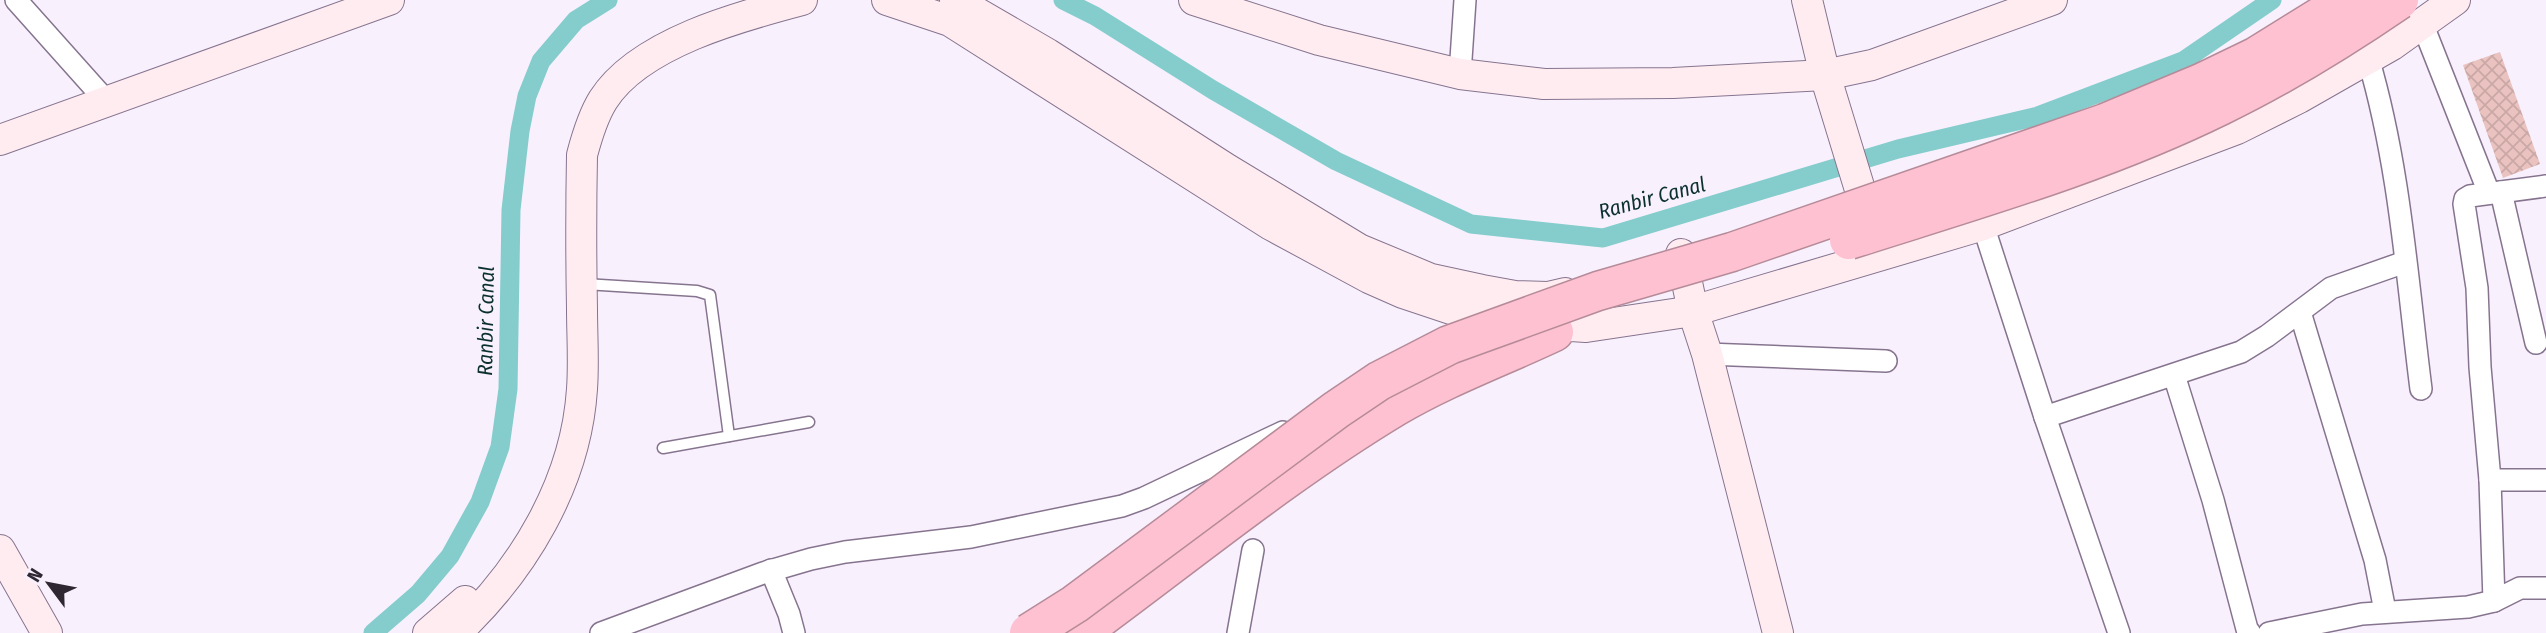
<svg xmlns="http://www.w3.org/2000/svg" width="2546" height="633" font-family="'Fira Sans Condensed',sans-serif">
<defs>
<pattern id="building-cross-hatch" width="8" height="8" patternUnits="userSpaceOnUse" patternTransform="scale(1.75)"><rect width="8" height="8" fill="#eac3c1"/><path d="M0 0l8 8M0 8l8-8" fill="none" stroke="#c9a8a6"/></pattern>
</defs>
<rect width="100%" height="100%" fill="#f8f1fd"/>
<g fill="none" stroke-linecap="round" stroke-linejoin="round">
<!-- canal -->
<g stroke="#85cccc" stroke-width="19">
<path d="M 1063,0 L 1095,16 L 1213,90 L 1336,161 L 1471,224 L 1603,238 L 1898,149 L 2038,116 L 2183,61 L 2272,0"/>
<path d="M 373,633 L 418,594 L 450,556 L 480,502 L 500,447 L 508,389 L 511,210 L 520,131 L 527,96 L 541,61 L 576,20 L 608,0"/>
</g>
</g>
<!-- building -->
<path fill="url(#building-cross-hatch)" d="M 2500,52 L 2540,164 L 2503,178 L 2463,65 Z"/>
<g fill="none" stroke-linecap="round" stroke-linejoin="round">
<!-- lane casing -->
<g stroke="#86748f" stroke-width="13">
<g id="lane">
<path d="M 585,284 L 697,291 L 710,295 L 729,436"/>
<path d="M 663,448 L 809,422"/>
</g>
</g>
<!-- street casing -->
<g stroke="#86748f" stroke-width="24">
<g id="street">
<path d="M 16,0 L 108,103"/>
<path d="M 2422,23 L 2489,193"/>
<path d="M 2368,58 C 2400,166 2407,279 2421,389"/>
<path d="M 1460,74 L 1465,0"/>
<path d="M 2501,192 L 2536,343"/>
<path d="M 1983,225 L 2045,417 L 2119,633"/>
<path d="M 2300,312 L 2375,560 L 2385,611"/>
<path d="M 1707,354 L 1886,361"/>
<path d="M 2174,375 L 2213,500 L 2247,629 L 2250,633"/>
<path d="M 2045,417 L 2241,352 L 2267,336 L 2331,288 L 2405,262"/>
<path d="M 2490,480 L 2546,480"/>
<path d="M 771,570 L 789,614 L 794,633"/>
<path d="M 2494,601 L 2490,480 L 2480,367 L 2477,288 L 2464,204 L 2465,199 L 2470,196 L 2546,186"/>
<path d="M 601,633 L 763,573 L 811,559 L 845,552 L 971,537 L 1122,506 L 1144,498 L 1283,432"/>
<path d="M 1238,633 L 1253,550"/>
<path d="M 2269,633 L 2362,614 L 2468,607 L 2494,601 L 2520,588 L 2546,588"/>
</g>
</g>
<!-- secondary casing -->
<g stroke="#86748f" stroke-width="32">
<g id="secondary">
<path d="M 887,0 L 950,21 L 1271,225 L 1369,278 L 1403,293 L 1460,312 L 1525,323 L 1586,327 L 1693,311 L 1983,225 L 2237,129 L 2299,98 L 2392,45 L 2455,0"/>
<path d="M 955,0 L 1048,54 L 1227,169 L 1359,249 L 1431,279 L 1482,290 L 1515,296 L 1548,297 L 1565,293"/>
<path d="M 1194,0 L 1319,40 L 1460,74 L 1544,84 L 1673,83 L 1825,75 L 1872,65 L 2052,0"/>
<path d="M 1807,0 L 1825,75 L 1861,193"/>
<path d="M 0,140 L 389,0"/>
<path d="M 1681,254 L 1693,311 L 1707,354 L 1778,633"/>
<path d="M 0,550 L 47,633"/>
<path d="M 428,633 L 465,601"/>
<path d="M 456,633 C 523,570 576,483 582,389 C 584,362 582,335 582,309 C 581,258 581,206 582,155 C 587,136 593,116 603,100 C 639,43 741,16 802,0"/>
</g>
</g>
<!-- highway casing -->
<g stroke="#b68b99" stroke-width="41">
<path id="highway" d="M 1080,633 C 1184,557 1284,474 1395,407 C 1446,377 1501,357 1554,332"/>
</g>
<!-- lane -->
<use href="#lane" stroke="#fff" stroke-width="10"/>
<!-- street -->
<use href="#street" stroke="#fff" stroke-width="21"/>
<!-- secondary -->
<use href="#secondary" stroke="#ffecf1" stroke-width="30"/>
<!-- highway -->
<use href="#highway" stroke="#fec1d1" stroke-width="38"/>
<!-- highway-bridge casing -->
<g stroke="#b68b99" stroke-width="41" stroke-linecap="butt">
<g id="highway-bridge">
<path d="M 1849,240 C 1974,200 2102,164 2220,106 C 2282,76 2342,39 2399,0"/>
<path d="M 1029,633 L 1075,604 L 1336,410 L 1379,381 L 1449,345 L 1598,291 L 1732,252 L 2105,123 L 2201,83 L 2257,56 L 2347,0"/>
</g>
</g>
<!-- highway-bridge -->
<use href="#highway-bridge" stroke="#fec1d1" stroke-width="38"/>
</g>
<g text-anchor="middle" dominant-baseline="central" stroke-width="7" stroke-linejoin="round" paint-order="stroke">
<!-- water labels -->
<g font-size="21" font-style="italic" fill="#0c3030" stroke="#f8f1fd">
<text transform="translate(1652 198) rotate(-15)">Ranbir Canal</text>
<text transform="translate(486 321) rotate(-89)">Ranbir Canal</text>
</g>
</g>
<!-- north arrow -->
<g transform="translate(49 584) rotate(302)" stroke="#f8f1fd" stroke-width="5" paint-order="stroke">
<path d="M0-5L12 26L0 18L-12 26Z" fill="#2f2732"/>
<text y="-10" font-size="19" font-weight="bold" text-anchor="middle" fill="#2f2732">N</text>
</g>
</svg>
